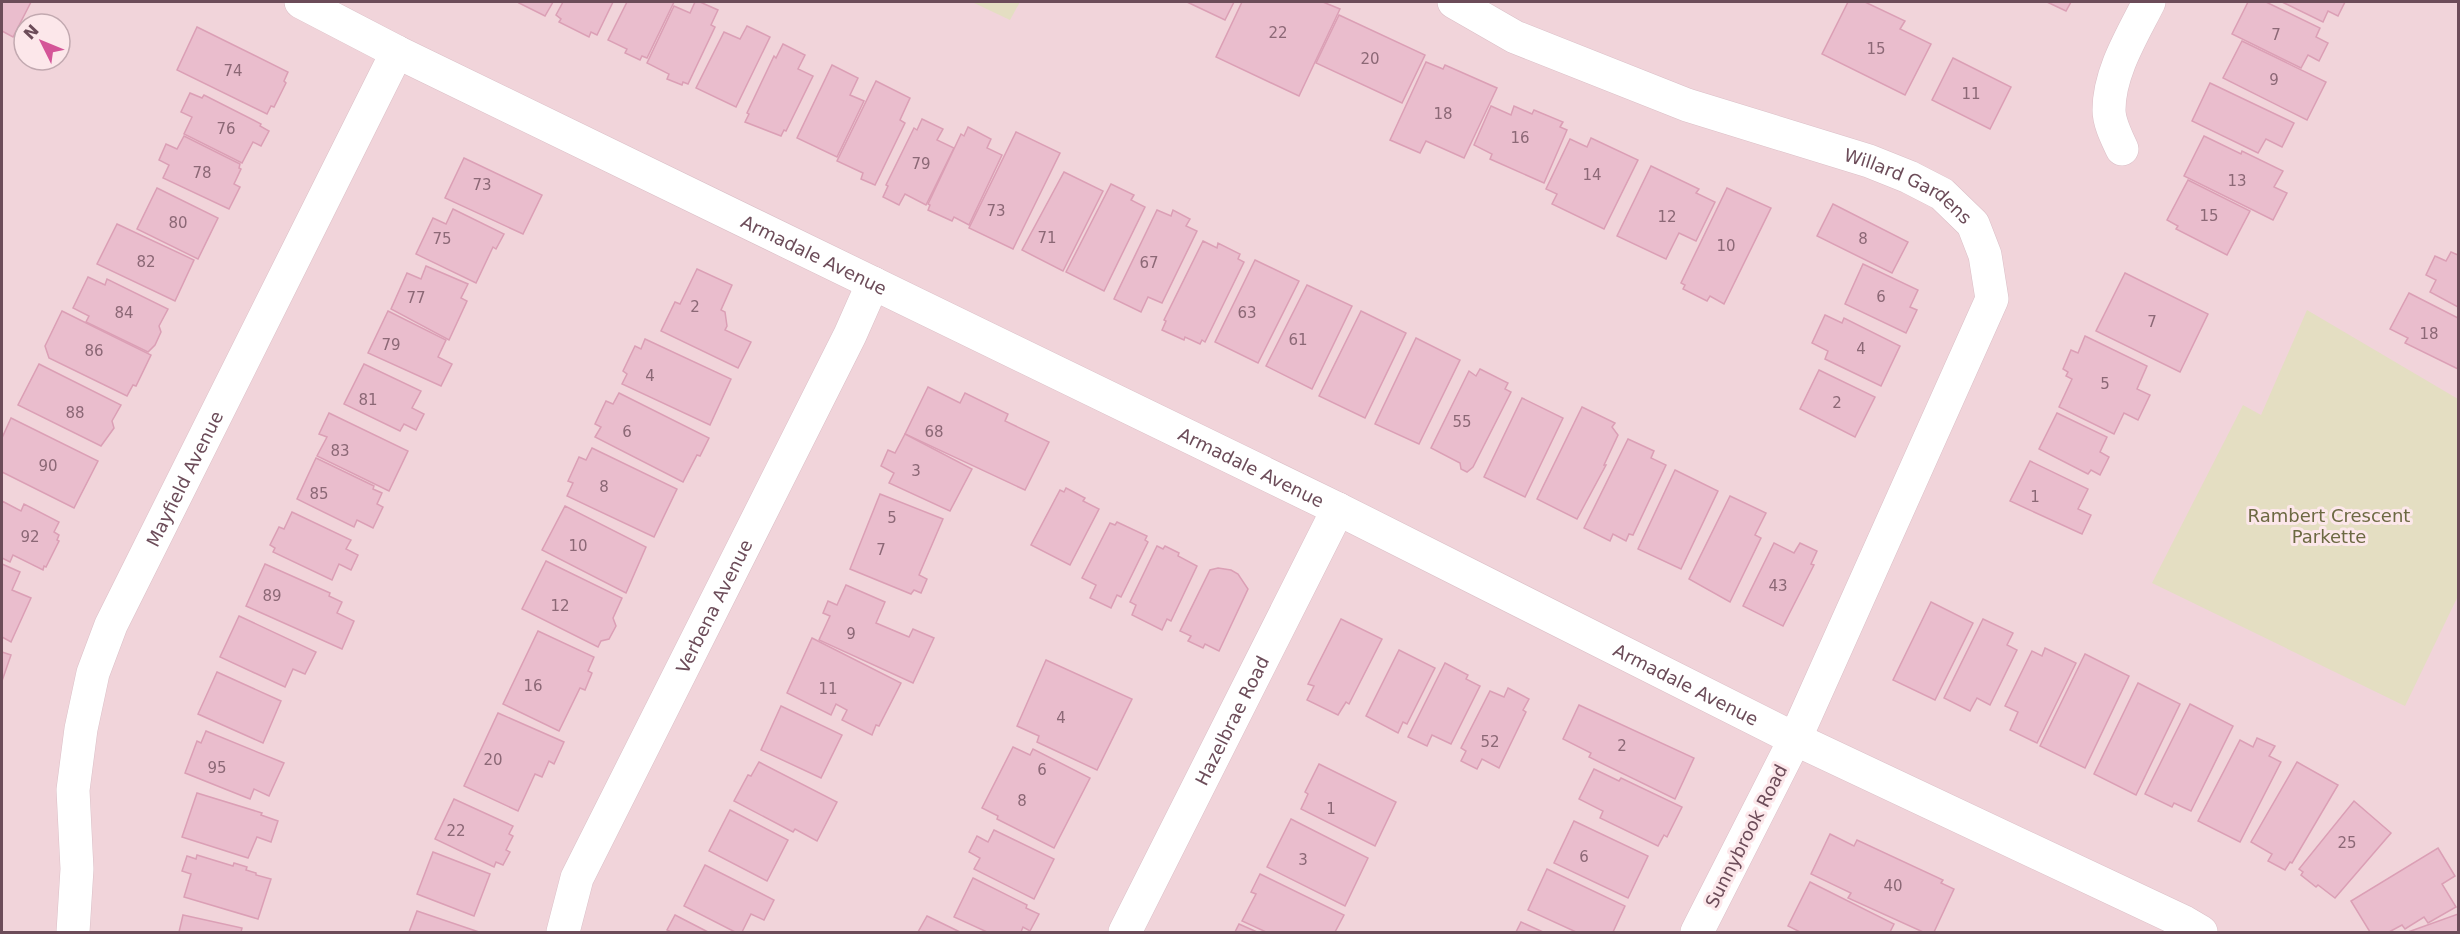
<svg xmlns="http://www.w3.org/2000/svg" width="2460" height="934" font-family="'DejaVu Sans',sans-serif">
<rect width="100%" height="100%" fill="#f8e2e5"/>
<!-- residential -->
<path fill="#f1d4da" fill-rule="evenodd" d="M 2,2 L 2458,2 L 2458,932 L 2,932 ZM 24,24 L 60,24 L 60,60 L 24,60 Z"/>
<!-- green -->
<g fill="#e4dec2">
<path d="M 972,2 L 1020,2 L 1010,20 Z"/>
<path d="M 2307,310 L 2458,399 L 2458,596 L 2405,706 L 2152,583 L 2243,405 L 2261,415 Z"/>
</g>
<!-- building -->
<g fill="#eabdcd" stroke="#db9fb5" stroke-width="1.5">
<path d="M 2,2 L 31,2 L 13,37 L 2,31 Z"/>
<path d="M 520,2 L 553,2 L 545,16 L 519,3 Z"/>
<path d="M 563,2 L 613,2 L 597,35 L 591,32 L 589,37 L 559,22 L 561,19 L 556,15 Z"/>
<path d="M 627,2 L 674,2 L 647,58 L 642,56 L 640,60 L 625,53 L 627,49 L 608,40 Z"/>
<path d="M 695,2 L 700,2 L 718,10 L 711,25 L 715,27 L 688,84 L 683,82 L 682,85 L 667,79 L 669,74 L 647,63 L 674,6 L 690,13 Z"/>
<path d="M 1187,2 L 1234,2 L 1225,20 Z"/>
<path d="M 1242,2 L 1323,2 L 1340,9 L 1299,96 L 1216,57 Z"/>
<path d="M 1848,2 L 1865,2 L 1905,21 L 1900,29 L 1931,44 L 1905,95 L 1822,54 Z"/>
<path d="M 2047,2 L 2071,2 L 2066,11 Z"/>
<path d="M 2248,2 L 2266,2 L 2320,28 L 2316,37 L 2328,43 L 2319,61 L 2308,55 L 2301,68 L 2232,34 Z"/>
<path d="M 2282,2 L 2345,2 L 2338,16 L 2328,11 L 2323,22 Z"/>
<path d="M 1339,15 L 1425,55 L 1402,103 L 1316,63 Z"/>
<path d="M 747,26 L 770,37 L 736,107 L 696,88 L 724,32 L 740,39 Z"/>
<path d="M 197,27 L 288,72 L 284,81 L 286,83 L 274,107 L 271,106 L 267,114 L 177,70 Z"/>
<path d="M 2242,41 L 2326,82 L 2307,120 L 2223,78 Z"/>
<path d="M 783,44 L 805,55 L 798,69 L 813,76 L 786,131 L 784,130 L 781,136 L 745,122 L 749,114 L 747,113 L 774,56 L 776,58 Z"/>
<path d="M 1953,58 L 2011,87 L 1990,129 L 1932,100 Z"/>
<path d="M 1426,62 L 1443,69 L 1445,65 L 1497,88 L 1464,158 L 1426,141 L 1420,153 L 1390,140 Z"/>
<path d="M 832,65 L 858,78 L 850,95 L 864,101 L 837,157 L 797,138 Z"/>
<path d="M 876,81 L 910,98 L 900,120 L 905,123 L 875,185 L 861,179 L 863,173 L 837,161 Z"/>
<path d="M 2210,83 L 2294,123 L 2282,147 L 2266,139 L 2258,153 L 2192,121 Z"/>
<path d="M 190,93 L 202,98 L 204,95 L 261,124 L 260,126 L 269,131 L 261,146 L 253,142 L 242,163 L 184,134 L 192,117 L 181,112 Z"/>
<path d="M 1491,106 L 1511,115 L 1514,106 L 1532,114 L 1534,110 L 1563,122 L 1560,127 L 1567,130 L 1544,183 L 1490,159 L 1492,154 L 1474,145 Z"/>
<path d="M 922,119 L 943,129 L 937,140 L 954,148 L 926,205 L 905,194 L 899,205 L 883,197 L 888,186 L 886,185 L 914,128 L 917,130 Z"/>
<path d="M 968,127 L 991,139 L 987,148 L 1002,155 L 969,225 L 954,217 L 952,221 L 928,210 L 930,205 L 928,204 L 961,134 L 964,136 Z"/>
<path d="M 1016,132 L 1060,153 L 1013,249 L 969,228 Z"/>
<path d="M 184,136 L 240,164 L 239,168 L 241,169 L 234,184 L 240,187 L 229,209 L 163,178 L 169,165 L 159,160 L 166,144 L 177,149 Z"/>
<path d="M 2204,136 L 2241,154 L 2242,151 L 2283,171 L 2274,187 L 2287,193 L 2273,220 L 2184,176 Z"/>
<path d="M 1591,138 L 1638,160 L 1604,229 L 1552,204 L 1557,194 L 1546,189 L 1570,139 L 1587,147 Z"/>
<path d="M 464,158 L 542,195 L 523,234 L 445,198 Z"/>
<path d="M 1651,166 L 1699,189 L 1696,193 L 1715,202 L 1696,241 L 1679,233 L 1666,259 L 1617,236 Z"/>
<path d="M 1064,172 L 1103,191 L 1063,271 L 1022,250 Z"/>
<path d="M 2188,180 L 2250,211 L 2227,255 L 2176,229 L 2178,226 L 2167,220 Z"/>
<path d="M 1111,184 L 1134,195 L 1131,200 L 1145,207 L 1104,291 L 1066,272 Z"/>
<path d="M 157,188 L 218,218 L 198,259 L 137,229 Z"/>
<path d="M 1727,188 L 1771,208 L 1724,304 L 1710,296 L 1707,301 L 1683,289 L 1685,285 L 1681,283 Z"/>
<path d="M 1833,204 L 1908,242 L 1892,273 L 1817,236 Z"/>
<path d="M 453,209 L 504,234 L 496,249 L 493,247 L 476,283 L 416,254 L 433,218 L 446,224 Z"/>
<path d="M 1157,210 L 1171,216 L 1173,210 L 1190,219 L 1186,226 L 1197,231 L 1162,303 L 1148,297 L 1141,312 L 1114,299 Z"/>
<path d="M 117,224 L 194,260 L 175,301 L 97,264 Z"/>
<path d="M 1203,241 L 1217,248 L 1218,243 L 1240,254 L 1238,259 L 1244,262 L 1205,342 L 1202,340 L 1200,344 L 1185,337 L 1184,340 L 1162,330 L 1166,321 L 1164,320 Z"/>
<path d="M 2451,252 L 2458,255 L 2458,307 L 2430,292 L 2436,280 L 2426,275 L 2435,256 L 2446,261 Z"/>
<path d="M 1255,260 L 1299,281 L 1258,363 L 1215,342 Z"/>
<path d="M 1863,264 L 1918,290 L 1910,307 L 1917,310 L 1906,333 L 1845,304 Z"/>
<path d="M 426,266 L 468,284 L 461,298 L 467,301 L 449,340 L 391,309 L 407,273 L 421,279 Z"/>
<path d="M 697,269 L 732,285 L 721,310 L 725,312 L 727,326 L 725,330 L 751,342 L 738,368 L 661,331 L 675,302 L 680,304 Z"/>
<path d="M 2125,273 L 2208,314 L 2180,372 L 2096,331 Z"/>
<path d="M 88,277 L 105,285 L 107,279 L 168,309 L 159,326 L 161,332 L 155,345 L 148,352 L 86,322 L 89,316 L 73,308 Z"/>
<path d="M 1307,285 L 1352,306 L 1312,389 L 1266,366 Z"/>
<path d="M 2409,293 L 2458,318 L 2458,369 L 2405,343 L 2408,338 L 2390,329 Z"/>
<path d="M 62,311 L 151,355 L 136,386 L 133,385 L 127,396 L 49,358 L 45,346 Z"/>
<path d="M 388,311 L 446,340 L 438,357 L 452,364 L 441,386 L 368,353 Z"/>
<path d="M 1361,311 L 1406,333 L 1365,418 L 1319,396 Z"/>
<path d="M 1825,315 L 1842,323 L 1844,318 L 1900,346 L 1881,386 L 1825,359 L 1828,351 L 1812,343 Z"/>
<path d="M 2085,336 L 2147,366 L 2137,389 L 2150,395 L 2138,420 L 2124,413 L 2114,434 L 2059,407 L 2072,379 L 2066,376 L 2068,372 L 2063,369 L 2071,350 L 2078,353 Z"/>
<path d="M 1416,338 L 1460,360 L 1419,444 L 1375,424 Z"/>
<path d="M 645,339 L 731,379 L 710,425 L 622,384 L 627,374 L 623,371 L 635,346 L 641,349 Z"/>
<path d="M 39,364 L 121,405 L 112,421 L 114,428 L 101,446 L 18,405 Z"/>
<path d="M 364,364 L 421,391 L 412,408 L 424,414 L 416,430 L 404,424 L 400,431 L 344,404 Z"/>
<path d="M 1480,369 L 1508,383 L 1505,389 L 1511,392 L 1473,467 L 1467,472 L 1461,469 L 1460,463 L 1431,448 L 1469,371 L 1476,376 Z"/>
<path d="M 1819,370 L 1875,397 L 1855,437 L 1800,409 Z"/>
<path d="M 928,387 L 960,403 L 965,393 L 1008,414 L 1005,421 L 1049,442 L 1025,490 L 905,434 Z"/>
<path d="M 619,393 L 709,438 L 700,456 L 697,455 L 683,482 L 595,437 L 601,427 L 595,424 L 606,401 L 613,404 Z"/>
<path d="M 1522,398 L 1563,418 L 1525,497 L 1484,477 Z"/>
<path d="M 1582,407 L 1615,423 L 1612,427 L 1618,435 L 1604,465 L 1606,465 L 1577,519 L 1537,499 Z"/>
<path d="M 329,413 L 408,451 L 389,491 L 317,456 L 327,437 L 319,434 Z"/>
<path d="M 2057,413 L 2107,437 L 2100,452 L 2109,457 L 2100,475 L 2091,470 L 2088,474 L 2039,449 Z"/>
<path d="M 11,418 L 98,461 L 74,508 L 2,472 L 2,438 Z"/>
<path d="M 905,434 L 972,469 L 950,511 L 889,483 L 894,473 L 881,466 L 888,450 L 895,453 Z"/>
<path d="M 1628,439 L 1654,451 L 1651,458 L 1666,465 L 1633,535 L 1629,534 L 1626,541 L 1613,534 L 1610,541 L 1584,528 Z"/>
<path d="M 592,448 L 677,489 L 654,537 L 567,496 L 573,483 L 568,481 L 579,457 L 586,460 Z"/>
<path d="M 316,458 L 374,486 L 373,489 L 382,493 L 377,504 L 383,507 L 373,528 L 357,520 L 354,527 L 297,499 Z"/>
<path d="M 2030,461 L 2088,489 L 2078,509 L 2091,515 L 2082,534 L 2010,501 Z"/>
<path d="M 1675,470 L 1718,491 L 1681,569 L 1638,549 Z"/>
<path d="M 1066,488 L 1085,498 L 1083,501 L 1099,509 L 1070,565 L 1031,545 L 1060,490 L 1064,492 Z"/>
<path d="M 880,494 L 943,519 L 919,575 L 927,579 L 921,593 L 914,590 L 911,594 L 850,569 Z"/>
<path d="M 1730,496 L 1766,513 L 1755,535 L 1761,538 L 1730,602 L 1689,579 Z"/>
<path d="M 2,501 L 21,511 L 24,504 L 59,522 L 54,532 L 59,535 L 57,540 L 59,541 L 46,567 L 44,566 L 43,570 L 13,555 L 10,562 L 2,558 Z"/>
<path d="M 565,506 L 646,547 L 626,593 L 542,550 Z"/>
<path d="M 292,512 L 351,540 L 346,549 L 358,555 L 351,570 L 339,564 L 332,580 L 273,552 L 275,548 L 270,545 L 279,527 L 284,529 Z"/>
<path d="M 1117,522 L 1147,536 L 1145,540 L 1148,542 L 1121,597 L 1117,595 L 1111,608 L 1090,598 L 1096,585 L 1082,578 L 1110,523 L 1115,525 Z"/>
<path d="M 1774,543 L 1794,553 L 1800,543 L 1817,551 L 1811,564 L 1814,565 L 1783,626 L 1743,606 Z"/>
<path d="M 1157,546 L 1163,549 L 1165,546 L 1179,553 L 1178,556 L 1197,566 L 1171,621 L 1167,619 L 1162,630 L 1132,615 L 1136,605 L 1130,602 Z"/>
<path d="M 546,561 L 622,598 L 613,618 L 616,626 L 609,639 L 601,641 L 598,647 L 522,609 Z"/>
<path d="M 2,564 L 20,572 L 12,590 L 31,598 L 11,642 L 2,637 Z"/>
<path d="M 265,564 L 330,593 L 329,596 L 342,602 L 337,613 L 354,621 L 342,649 L 246,606 Z"/>
<path d="M 1218,568 L 1231,570 L 1238,574 L 1248,589 L 1219,651 L 1205,644 L 1203,648 L 1188,641 L 1191,636 L 1180,631 L 1210,570 Z"/>
<path d="M 846,585 L 885,602 L 876,623 L 909,637 L 913,629 L 934,638 L 913,683 L 819,640 L 830,616 L 823,613 L 828,601 L 837,605 Z"/>
<path d="M 1931,602 L 1973,623 L 1935,700 L 1893,680 Z"/>
<path d="M 239,616 L 316,652 L 305,674 L 293,669 L 285,687 L 220,657 Z"/>
<path d="M 1341,619 L 1382,639 L 1349,704 L 1346,702 L 1338,715 L 1307,700 L 1314,686 L 1308,684 Z"/>
<path d="M 1983,619 L 2013,633 L 2007,645 L 2017,650 L 1990,705 L 1977,698 L 1970,711 L 1944,698 Z"/>
<path d="M 538,631 L 594,657 L 588,671 L 592,673 L 585,690 L 580,688 L 559,731 L 503,704 Z"/>
<path d="M 812,638 L 901,683 L 879,726 L 876,725 L 872,735 L 842,720 L 847,710 L 836,704 L 831,715 L 787,693 Z"/>
<path d="M 2045,648 L 2076,663 L 2037,743 L 2010,730 L 2018,712 L 2005,706 L 2032,651 L 2042,656 Z"/>
<path d="M 1399,650 L 1435,668 L 1407,724 L 1403,722 L 1398,733 L 1366,716 Z"/>
<path d="M 2,652 L 11,655 L 2,681 Z"/>
<path d="M 2085,654 L 2129,676 L 2085,768 L 2040,746 Z"/>
<path d="M 1046,660 L 1132,699 L 1097,770 L 1037,742 L 1039,736 L 1017,726 Z"/>
<path d="M 1445,663 L 1468,675 L 1466,679 L 1480,686 L 1451,744 L 1432,735 L 1427,746 L 1408,737 Z"/>
<path d="M 217,672 L 281,701 L 263,743 L 198,714 Z"/>
<path d="M 2138,683 L 2180,704 L 2136,795 L 2094,774 Z"/>
<path d="M 1508,688 L 1529,699 L 1523,710 L 1526,712 L 1499,768 L 1482,759 L 1477,769 L 1461,761 L 1466,751 L 1461,748 L 1490,691 L 1504,697 Z"/>
<path d="M 2190,704 L 2233,726 L 2191,811 L 2174,803 L 2172,807 L 2145,794 Z"/>
<path d="M 1579,705 L 1694,758 L 1675,799 L 1589,757 L 1591,753 L 1563,739 Z"/>
<path d="M 781,706 L 842,735 L 821,778 L 761,750 Z"/>
<path d="M 498,713 L 564,742 L 554,764 L 549,761 L 542,777 L 535,774 L 518,811 L 464,786 Z"/>
<path d="M 206,731 L 284,763 L 269,796 L 254,789 L 250,799 L 185,773 L 197,741 L 201,743 Z"/>
<path d="M 2257,738 L 2275,746 L 2269,756 L 2281,762 L 2240,842 L 2198,821 L 2240,740 L 2253,747 Z"/>
<path d="M 1013,747 L 1030,755 L 1033,749 L 1090,778 L 1054,848 L 997,819 L 998,816 L 982,808 Z"/>
<path d="M 759,762 L 837,802 L 817,841 L 795,829 L 793,832 L 734,801 L 748,775 L 751,776 Z"/>
<path d="M 2297,762 L 2338,785 L 2292,863 L 2290,862 L 2285,870 L 2268,861 L 2272,854 L 2251,842 Z"/>
<path d="M 1319,764 L 1396,802 L 1375,846 L 1301,809 L 1308,794 L 1305,792 Z"/>
<path d="M 1594,769 L 1619,781 L 1621,778 L 1682,807 L 1667,837 L 1664,835 L 1658,846 L 1600,818 L 1603,811 L 1579,799 Z"/>
<path d="M 197,793 L 262,813 L 261,815 L 278,821 L 271,842 L 257,837 L 248,858 L 182,837 Z"/>
<path d="M 454,799 L 513,826 L 509,834 L 513,836 L 506,850 L 510,852 L 503,865 L 496,862 L 494,867 L 435,839 Z"/>
<path d="M 2354,801 L 2391,833 L 2335,898 L 2318,885 L 2316,887 L 2301,875 L 2303,872 L 2299,869 Z"/>
<path d="M 730,810 L 788,840 L 767,881 L 709,851 Z"/>
<path d="M 1291,819 L 1368,858 L 1345,906 L 1267,867 Z"/>
<path d="M 1574,821 L 1648,856 L 1628,898 L 1554,863 Z"/>
<path d="M 994,830 L 1054,859 L 1034,899 L 974,869 L 980,858 L 969,852 L 977,836 L 988,842 Z"/>
<path d="M 1830,834 L 1854,846 L 1857,840 L 1943,880 L 1941,883 L 1954,889 L 1934,932 L 1923,932 L 1848,898 L 1851,893 L 1811,874 Z"/>
<path d="M 2438,848 L 2455,876 L 2442,884 L 2456,907 L 2428,923 L 2424,917 L 2405,929 L 2402,925 L 2389,932 L 2370,932 L 2351,901 Z"/>
<path d="M 433,852 L 490,874 L 474,916 L 417,894 Z"/>
<path d="M 197,855 L 233,866 L 234,863 L 247,867 L 246,870 L 256,873 L 256,875 L 271,879 L 258,919 L 184,897 L 191,874 L 182,871 L 187,856 L 196,859 Z"/>
<path d="M 705,865 L 774,900 L 764,920 L 751,914 L 742,932 L 735,932 L 684,906 Z"/>
<path d="M 1547,869 L 1625,906 L 1613,932 L 1576,932 L 1528,910 Z"/>
<path d="M 1260,874 L 1344,915 L 1335,932 L 1266,932 L 1242,921 L 1256,894 L 1251,892 Z"/>
<path d="M 973,878 L 1027,905 L 1026,908 L 1039,914 L 1030,931 L 1023,927 L 1021,932 L 987,932 L 954,917 Z"/>
<path d="M 1810,882 L 1894,924 L 1890,932 L 1800,932 L 1788,926 Z"/>
<path d="M 417,911 L 479,932 L 409,932 Z"/>
<path d="M 2458,914 L 2458,932 L 2408,932 Z"/>
<path d="M 183,915 L 242,928 L 241,932 L 179,932 Z"/>
<path d="M 675,915 L 708,932 L 671,932 L 667,930 Z"/>
<path d="M 927,916 L 960,932 L 918,932 Z"/>
<path d="M 1521,922 L 1543,932 L 1516,932 Z"/>
<path d="M 1239,924 L 1257,932 L 1235,932 Z"/>
</g>
<g fill="none" stroke-linecap="round" stroke-linejoin="round">
<!-- minor casing -->
<g stroke="#dbbfc7" stroke-width="34">
<g id="minor">
<path id="s1" d="M 301,2 L 397,52 L 1338,509 L 1795,739 L 2184,922 L 2201,932"/>
<path id="s2" d="M 1454,2 L 1515,37 L 1687,105 L 1869,161 L 1909,177 L 1942,194 L 1973,224 L 1985,255 L 1992,299 L 1795,739 L 1697,932"/>
<path d="M 2122,149 C 2117,138 2109,123 2109,110 C 2109,72 2133,34 2149,2"/>
<path id="s3" d="M 73,932 L 77,869 L 73,790 L 81,729 L 93,673 L 111,625 L 397,52"/>
<path id="s4" d="M 563,932 L 577,878 L 850,335 L 873,283"/>
<path id="s5" d="M 1125,932 L 1338,509"/>
</g>
</g>
<!-- minor -->
<use href="#minor" stroke="#fff" stroke-width="33"/>
</g>
<g text-anchor="middle" dominant-baseline="central" stroke-width="6" stroke-linejoin="round" paint-order="stroke">
<!-- number labels -->
<g font-size="15" fill="#8c6876">
<text x="1278" y="33">22</text>
<text x="2276" y="35">7</text>
<text x="1876" y="49">15</text>
<text x="1370" y="59">20</text>
<text x="233" y="71">74</text>
<text x="2274" y="80">9</text>
<text x="1971" y="94">11</text>
<text x="1443" y="114">18</text>
<text x="226" y="129">76</text>
<text x="1520" y="138">16</text>
<text x="921" y="164">79</text>
<text x="202" y="173">78</text>
<text x="1592" y="175">14</text>
<text x="2237" y="181">13</text>
<text x="482" y="185">73</text>
<text x="996" y="211">73</text>
<text x="2209" y="216">15</text>
<text x="1667" y="217">12</text>
<text x="178" y="223">80</text>
<text x="1047" y="238">71</text>
<text x="442" y="239">75</text>
<text x="1863" y="239">8</text>
<text x="1726" y="246">10</text>
<text x="146" y="262">82</text>
<text x="1149" y="263">67</text>
<text x="1881" y="297">6</text>
<text x="416" y="298">77</text>
<text x="695" y="307">2</text>
<text x="124" y="313">84</text>
<text x="1247" y="313">63</text>
<text x="2152" y="322">7</text>
<text x="2429" y="334">18</text>
<text x="1298" y="340">61</text>
<text x="391" y="345">79</text>
<text x="1861" y="349">4</text>
<text x="94" y="351">86</text>
<text x="650" y="376">4</text>
<text x="2105" y="384">5</text>
<text x="368" y="400">81</text>
<text x="1837" y="403">2</text>
<text x="75" y="413">88</text>
<text x="1462" y="422">55</text>
<text x="627" y="432">6</text>
<text x="934" y="432">68</text>
<text x="340" y="451">83</text>
<text x="48" y="466">90</text>
<text x="916" y="471">3</text>
<text x="604" y="487">8</text>
<text x="319" y="494">85</text>
<text x="2035" y="497">1</text>
<text x="892" y="518">5</text>
<text x="30" y="537">92</text>
<text x="578" y="546">10</text>
<text x="881" y="550">7</text>
<text x="1778" y="586">43</text>
<text x="272" y="596">89</text>
<text x="560" y="606">12</text>
<text x="851" y="634">9</text>
<text x="533" y="686">16</text>
<text x="828" y="689">11</text>
<text x="1061" y="718">4</text>
<text x="1490" y="742">52</text>
<text x="1622" y="746">2</text>
<text x="493" y="760">20</text>
<text x="217" y="768">95</text>
<text x="1042" y="770">6</text>
<text x="1022" y="801">8</text>
<text x="1331" y="809">1</text>
<text x="456" y="831">22</text>
<text x="2347" y="843">25</text>
<text x="1584" y="857">6</text>
<text x="1303" y="860">3</text>
<text x="1893" y="886">40</text>
</g>
<!-- street labels -->
<g font-size="18" fill="#6c4c59" stroke="#fce7ea">
<text stroke="none"><textPath href="#s2" startOffset="492">Willard Gardens</textPath></text>
<text stroke="none"><textPath href="#s1" startOffset="572">Armadale Avenue</textPath></text>
<text stroke="none"><textPath href="#s1" startOffset="1058">Armadale Avenue</textPath></text>
<text stroke="none"><textPath href="#s3" startOffset="476">Mayfield Avenue</textPath></text>
<text stroke="none"><textPath href="#s4" startOffset="360">Verbena Avenue</textPath></text>
<text stroke="none"><textPath href="#s1" startOffset="1544">Armadale Avenue</textPath></text>
<text stroke="none"><textPath href="#s5" startOffset="237">Hazelbrae Road</textPath></text>
<text transform="translate(1746 836) rotate(-63)">Sunnybrook Road</text>
</g>
<!-- park labels -->
<g font-size="18" fill="#6c6942" stroke="#fce7ea">
<text x="2329" y="515">Rambert Crescent<tspan x="2329" dy="21">Parkette</tspan></text>
</g>
</g>
<!-- border -->
<rect width="2460" height="934" fill="none" stroke="#6c4c59" stroke-width="6"/>
<!-- north arrow -->
<g transform="translate(42 42) rotate(313)"><circle r="28" fill="#fce7ea" stroke="#c2a9b0" stroke-width="1.5"/>
<path d="M0-4.5L10 22L0 15L-10 22Z" fill="#d45598"/>
<text y="-9" font-size="16" font-weight="bold" text-anchor="middle" fill="#6c4c59">N</text>
</g>
</svg>
